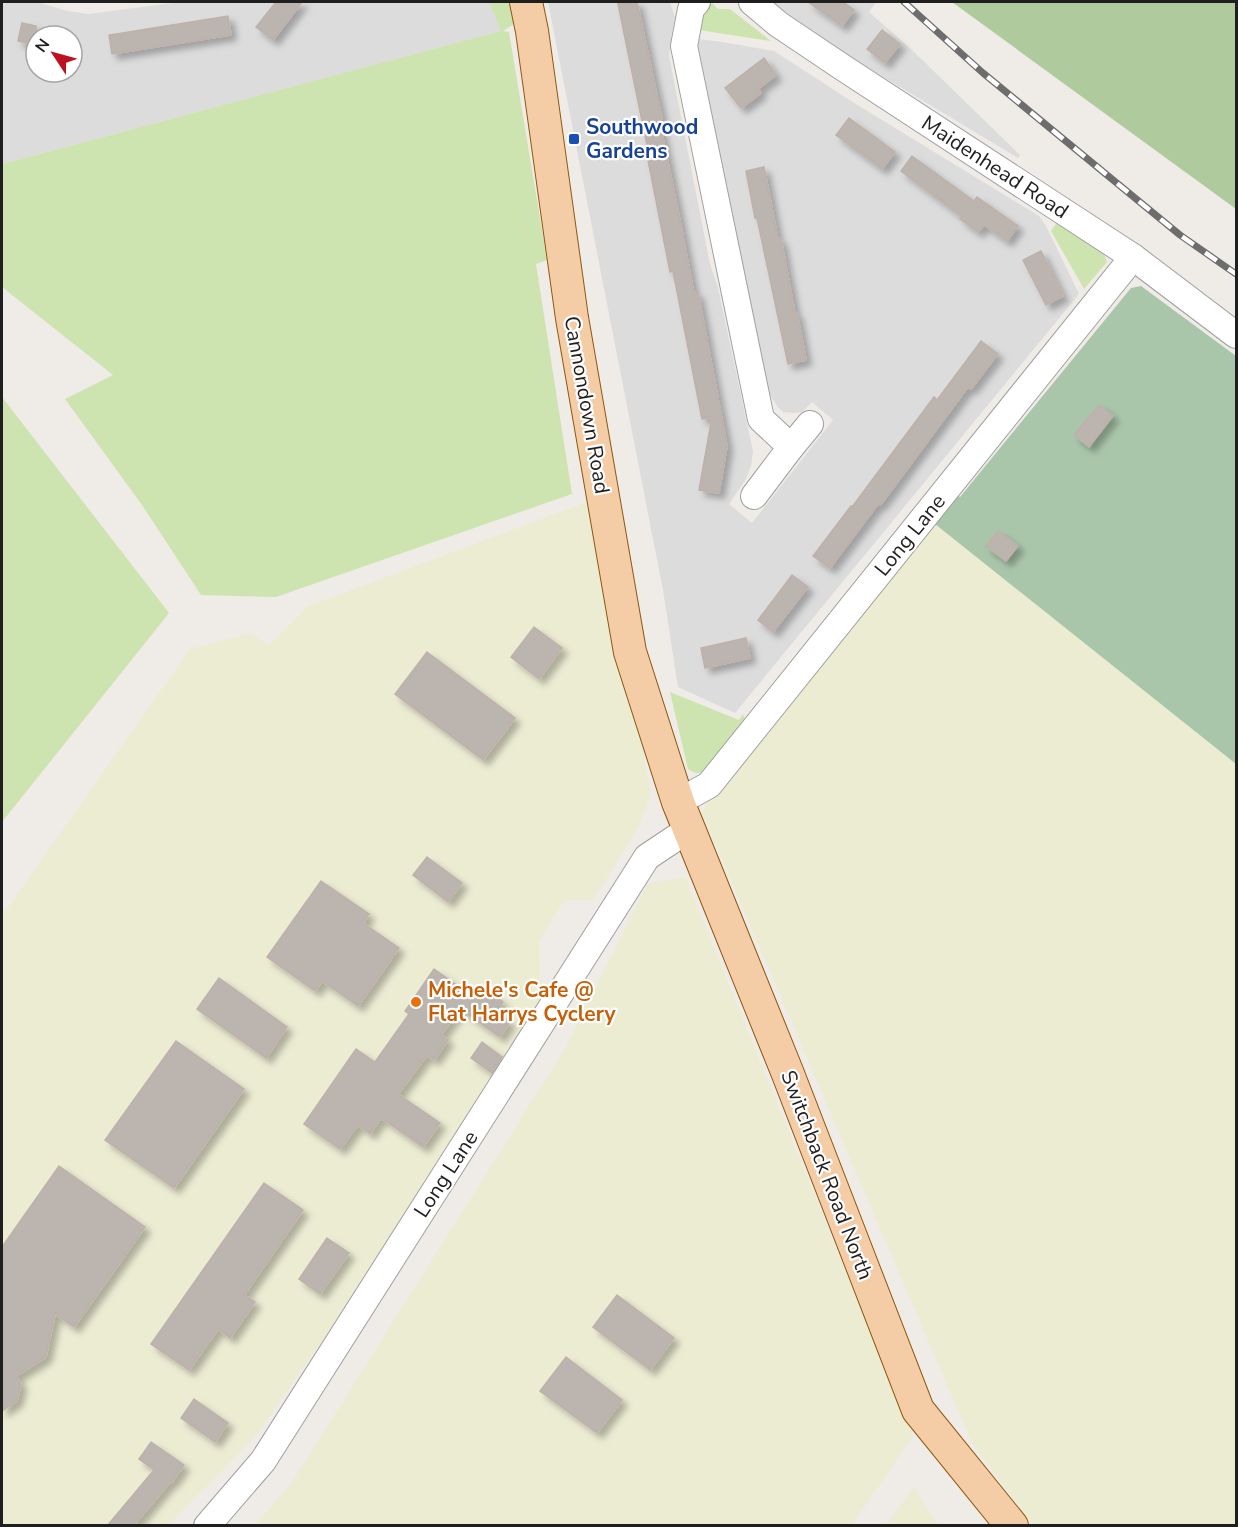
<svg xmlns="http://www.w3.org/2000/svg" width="1238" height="1527" font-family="'Nunito Sans',sans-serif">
<defs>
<filter id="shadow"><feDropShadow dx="5.5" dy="5.5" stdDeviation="3" flood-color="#0004"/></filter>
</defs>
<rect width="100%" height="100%" fill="#efebe6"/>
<!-- residential -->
<g fill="#dddcdc" fill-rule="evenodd">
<path d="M 2,2 L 37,2 L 68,11 L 88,14 L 181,2 L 489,2 L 502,31 L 2,164 ZM 36,36 L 72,36 L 72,72 L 36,72 Z"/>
<path d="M 548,2 L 670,2 L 675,18 L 671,38 L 669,56 L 710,264 L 718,288 L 753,451 L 751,466 L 746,479 L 729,504 L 752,523 L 833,420 L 812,402 L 802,412 L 794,413 L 783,412 L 777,406 L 769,393 L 696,41 L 699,39 L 722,42 L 774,51 L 851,101 L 1039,216 L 1046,226 L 1079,294 L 735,713 L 678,687 L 663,590 Z"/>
<path d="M 771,2 L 876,2 L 869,12 L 912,50 L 1020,155 L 1018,158 L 842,52 Z"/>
</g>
<!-- farmland -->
<g fill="#ececd3">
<path d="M 598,498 L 651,795 L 638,829 L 593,900 L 564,900 L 539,943 L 541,1005 L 500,1087 L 255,1437 L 168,1525 L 2,1526 L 2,916 L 190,649 L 251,633 L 269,646 L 306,607 Z"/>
<path d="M 932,521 L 1236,764 L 1236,1525 L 1033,1525 L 972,1443 L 702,813 L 707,802 Z"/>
<path d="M 685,877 L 913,1436 L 852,1525 L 254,1526 L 290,1485 L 308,1457 L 566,1047 L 647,884 Z"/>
<path d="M 914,1487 L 938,1525 L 886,1525 Z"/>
</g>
<!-- grass -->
<g fill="#cee4b0">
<path d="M 489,2 L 509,2 L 514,24 L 503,31 L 509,32 L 547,260 L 536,264 L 572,494 L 276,597 L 201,595 L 142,505 L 65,399 L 113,375 L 2,287 L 2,164 L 501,31 Z"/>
<path d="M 712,3 L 718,9 L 730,9 L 771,41 L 692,29 L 699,13 Z"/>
<path d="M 1060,218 L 1102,249 L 1107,262 L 1084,289 L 1051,231 Z"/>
<path d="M 2,397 L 169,613 L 2,822 Z"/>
<path d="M 670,692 L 739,720 L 743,714 L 746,723 L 708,770 C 700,774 695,774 688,769 Z"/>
</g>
<!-- forest -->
<path fill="#afcb9e" d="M 952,2 L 1236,2 L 1236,209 Z"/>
<!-- cemetery -->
<path fill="#a9c6ab" d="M 1141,286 L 1236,356 L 1236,764 L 935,524 L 957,495 L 960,497 L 1131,288 Z"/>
<!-- building -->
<g fill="#bcb4af" stroke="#bfb1a9" stroke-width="1.5" filter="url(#shadow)">
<path d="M 276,2 L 302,2 L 273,40 L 256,27 Z"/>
<path d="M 633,2 L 637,2 L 662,119 L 659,119 L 680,221 L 694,294 L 698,293 L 727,446 L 719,493 L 699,490 L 712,417 L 702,419 L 673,271 L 670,272 L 646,150 L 648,150 L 618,4 Z"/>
<path d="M 808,2 L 843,2 L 854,10 L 842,26 Z"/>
<path d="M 228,16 L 231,35 L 112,54 L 109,35 Z"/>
<path d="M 22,23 L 36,26 L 36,45 L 18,41 Z"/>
<path d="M 882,30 L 900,44 L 885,63 L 867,49 Z"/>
<path d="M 764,58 L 776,75 L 758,89 L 761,93 L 741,108 L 725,88 Z"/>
<path d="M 849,118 L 895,152 L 882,169 L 836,135 Z"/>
<path d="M 912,156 L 974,201 L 977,197 L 1018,226 L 1007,241 L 984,225 L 978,232 L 960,219 L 962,217 L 901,171 Z"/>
<path d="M 764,167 L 778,240 L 781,239 L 795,314 L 797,313 L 806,360 L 788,364 L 757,218 L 755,218 L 746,171 Z"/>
<path d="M 1041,251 L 1063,296 L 1046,305 L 1023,260 Z"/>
<path d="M 981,341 L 998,354 L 971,389 L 968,387 L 893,488 L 880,505 L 878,504 L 830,568 L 813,556 L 851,506 L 852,507 L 934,397 L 937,400 Z"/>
<path d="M 1099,405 L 1113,416 L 1089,447 L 1074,435 Z"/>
<path d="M 998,531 L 1018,546 L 1006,561 L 986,546 Z"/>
<path d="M 792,575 L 808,587 L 773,632 L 758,620 Z"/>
<path d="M 534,627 L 562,648 L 539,679 L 511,657 Z"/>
<path d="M 746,638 L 750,658 L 705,668 L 701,648 Z"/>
<path d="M 427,652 L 515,718 L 483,760 L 395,694 Z"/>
<path d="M 427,857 L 462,883 L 448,902 L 413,875 Z"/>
<path d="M 321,881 L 369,914 L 363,923 L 399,948 L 358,1006 L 322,981 L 315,991 L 267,957 Z"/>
<path d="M 434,969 L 474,997 L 481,986 L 503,1002 L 496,1012 L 510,1022 L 500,1037 L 460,1009 L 441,1035 L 448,1040 L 434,1060 L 427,1055 L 398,1094 L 440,1123 L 423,1147 L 381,1118 L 370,1134 L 358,1125 L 340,1149 L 304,1124 L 356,1049 L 375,1062 L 409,1014 L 405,1011 Z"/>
<path d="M 219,978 L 287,1027 L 266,1058 L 197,1009 Z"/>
<path d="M 176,1041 L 244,1089 L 174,1188 L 105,1140 Z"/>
<path d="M 482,1042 L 502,1057 L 492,1073 L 471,1058 Z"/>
<path d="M 59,1166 L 145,1227 L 74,1327 L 55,1314 L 46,1357 L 16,1376 L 21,1384 L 17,1401 L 2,1411 L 2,1247 Z"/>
<path d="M 264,1183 L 303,1210 L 244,1295 L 255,1302 L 230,1338 L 218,1329 L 189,1370 L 151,1344 Z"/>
<path d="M 327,1238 L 349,1253 L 320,1294 L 299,1279 Z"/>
<path d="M 617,1295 L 674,1338 L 650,1370 L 593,1327 Z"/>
<path d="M 566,1357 L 622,1400 L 597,1433 L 540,1391 Z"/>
<path d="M 194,1399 L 228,1423 L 215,1442 L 181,1418 Z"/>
<path d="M 151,1442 L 184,1465 L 172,1482 L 171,1481 L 133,1526 L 107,1526 L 154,1470 L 139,1459 Z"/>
</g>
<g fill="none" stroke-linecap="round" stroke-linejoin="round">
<!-- minor casing -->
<g stroke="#a0a0a0" stroke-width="28">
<g id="minor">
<path d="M 697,2 L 691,9 L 684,46 L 761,419 L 791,447 L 754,496"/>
<path d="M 752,2 L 778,24 L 842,67 L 1133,257 L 1236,335"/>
<path d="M 791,447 L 810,424"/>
<path d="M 678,802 L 709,785 L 1133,257"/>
<path d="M 207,1526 L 263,1461 L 647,857 L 689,829"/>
</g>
</g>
<!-- major casing -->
<g stroke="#8d580d" stroke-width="34">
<path id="major" d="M 526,2 L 532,31 L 572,318 L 630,652 L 678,802 L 689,829 L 788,1074 L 918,1410 L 1012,1526"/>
</g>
<!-- minor -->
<use href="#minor" stroke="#fff" stroke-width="26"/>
<!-- major -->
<use href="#major" stroke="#f4cca6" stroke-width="32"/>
<!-- rail casing -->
<g stroke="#6d6d6d" stroke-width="7">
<path id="rail" d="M 904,2 L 983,73 L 1107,175 L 1180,235 L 1236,274"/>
</g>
<!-- rail -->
<use href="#rail" stroke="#fff" stroke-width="4.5" stroke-dasharray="14" stroke-linecap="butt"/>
</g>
<!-- markers -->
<rect fill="#1a4fb4" stroke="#fff" stroke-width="2" x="568" y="133" width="12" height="12" rx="3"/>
<circle fill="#e8710a" stroke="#fff" stroke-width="2" cx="416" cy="1002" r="6"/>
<g text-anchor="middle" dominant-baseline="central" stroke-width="4.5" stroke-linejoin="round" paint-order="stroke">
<!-- transit labels -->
<g font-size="21" font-weight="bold" fill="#164399" stroke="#fff" text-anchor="start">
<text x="586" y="127">Southwood<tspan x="586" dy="24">Gardens</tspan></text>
</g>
<!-- street labels -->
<g font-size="21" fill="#1f1f1f" stroke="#fff">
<text transform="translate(995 167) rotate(33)">Maidenhead Road</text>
<text transform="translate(587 405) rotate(80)">Cannondown Road</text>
<text transform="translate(910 535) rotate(-51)">Long Lane</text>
<text transform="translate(446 1174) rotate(-57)">Long Lane</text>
<text transform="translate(827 1175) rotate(69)">Switchback Road North</text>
</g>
<!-- food labels -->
<g font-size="21" font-weight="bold" fill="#c56008" stroke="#fff" text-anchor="start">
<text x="428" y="990">Michele's Cafe @<tspan x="428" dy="24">Flat Harrys Cyclery</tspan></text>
</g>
</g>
<!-- border -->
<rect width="1238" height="1527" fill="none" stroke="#1f1f1f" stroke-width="6"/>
<!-- north arrow -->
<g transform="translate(54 54) rotate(306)"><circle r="28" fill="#ffffff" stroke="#a5a5a5" stroke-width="1.5"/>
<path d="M0-4.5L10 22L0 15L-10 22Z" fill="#bd111f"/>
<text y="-9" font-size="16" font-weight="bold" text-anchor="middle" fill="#1f1f1f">N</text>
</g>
</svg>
